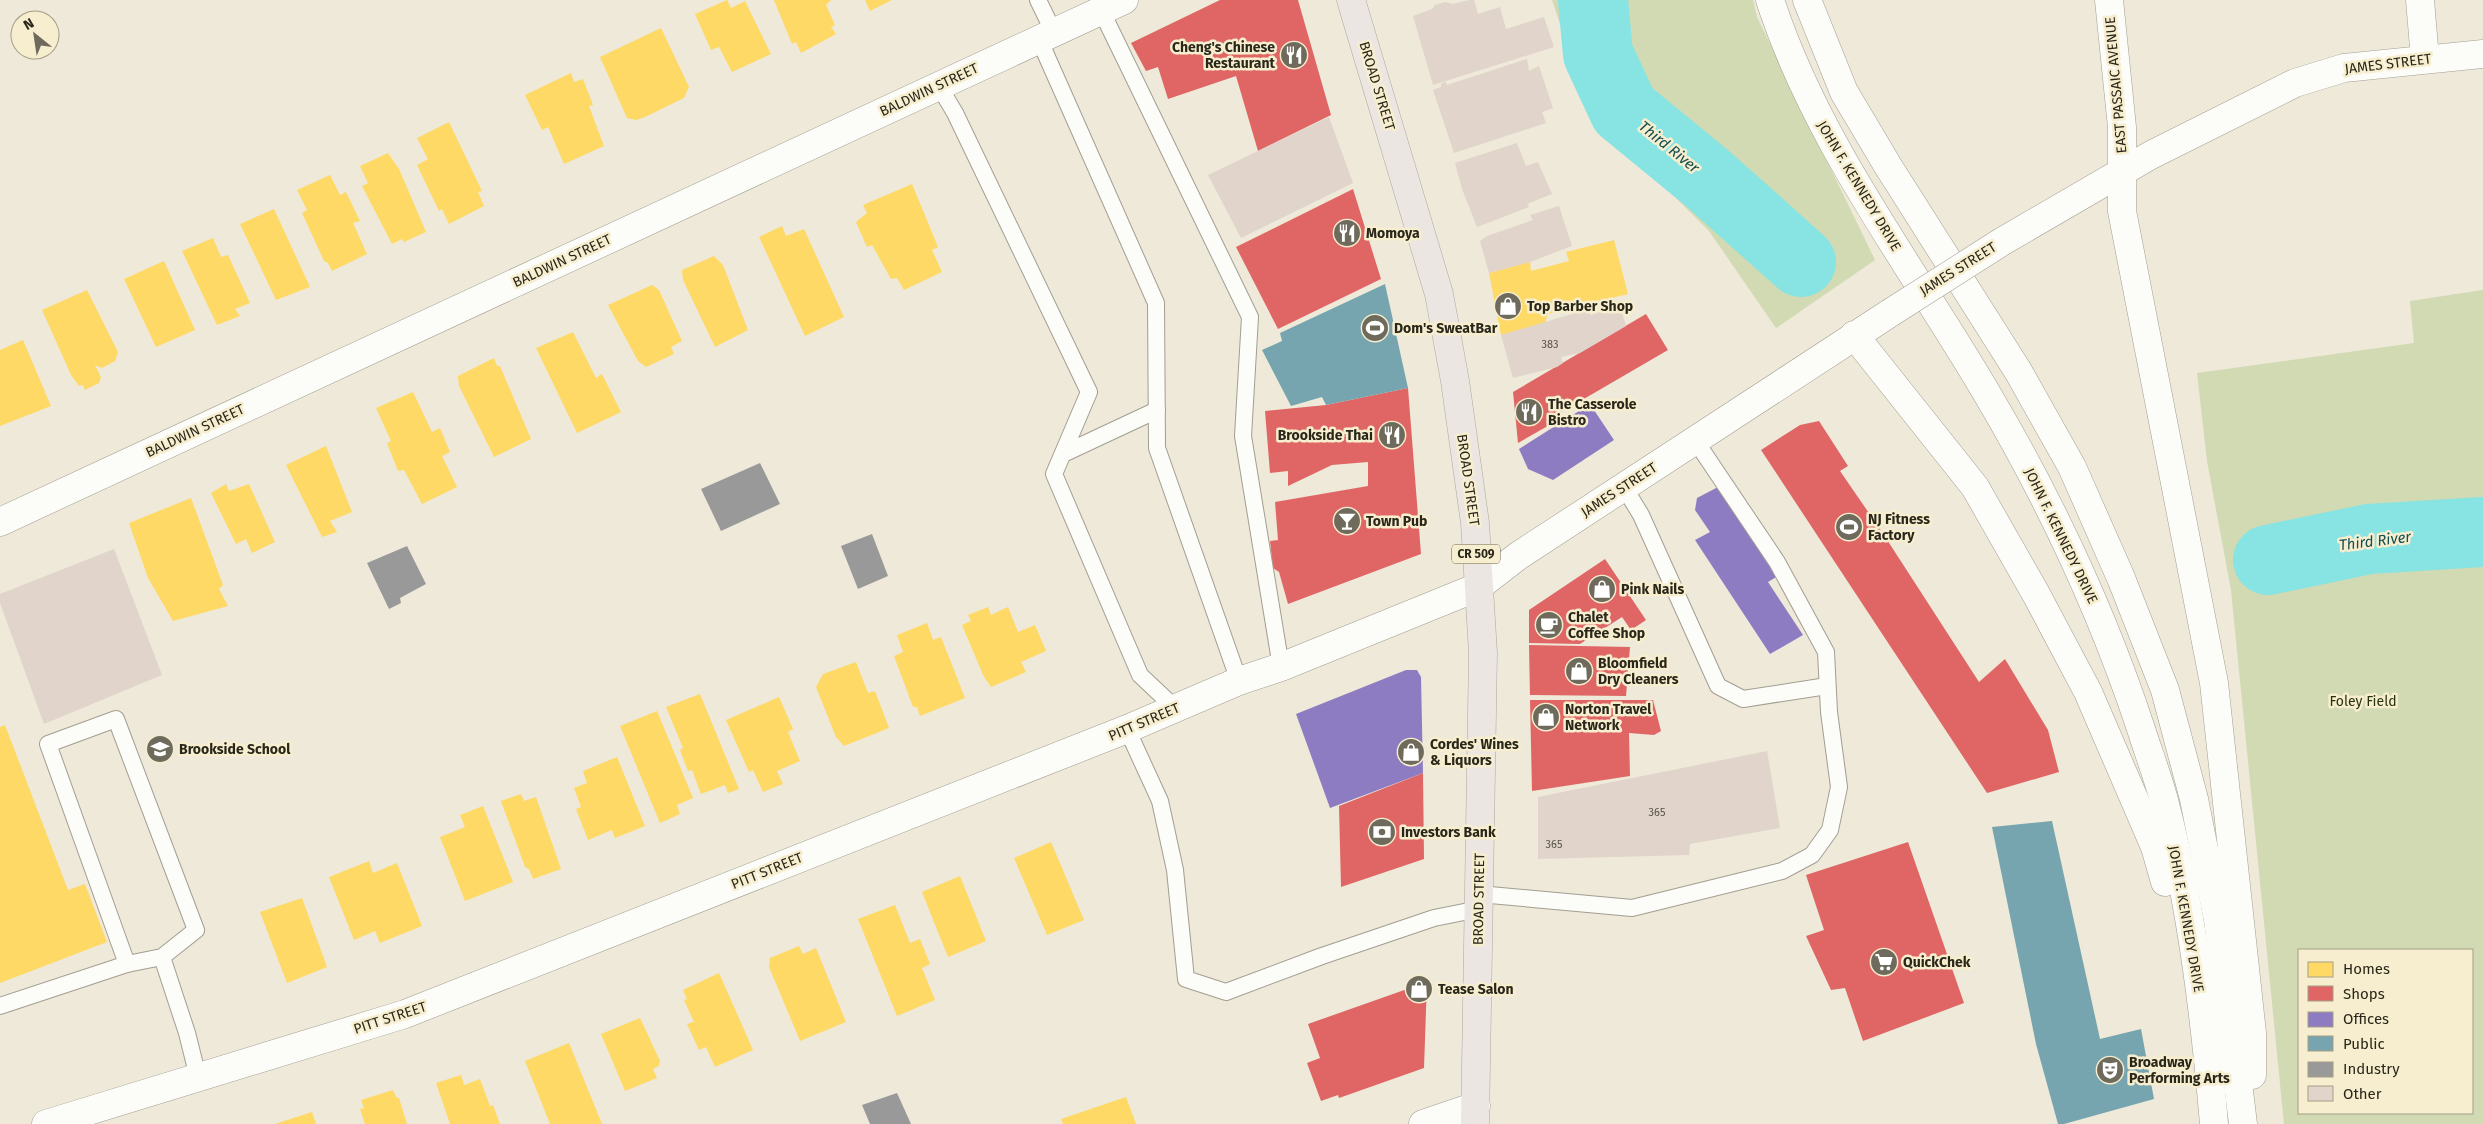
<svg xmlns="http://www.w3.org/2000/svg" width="2483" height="1124" font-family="'Fira Sans',sans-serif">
<rect width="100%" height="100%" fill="#eee9d8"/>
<!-- green -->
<g fill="#d1dab3" fill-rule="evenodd">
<path d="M 1552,0 L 1753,0 L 1757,17 L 1875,260 L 1776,328 L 1709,231 L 1589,111 Z"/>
<path d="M 2483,290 L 2483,1124 L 2284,1124 L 2231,590 L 2207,461 L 2197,373 L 2414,343 L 2410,301 ZM 2472,950 L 2472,1113 L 2299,1113 L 2299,950 Z"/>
</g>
<!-- homes -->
<g fill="#ffd966">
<path d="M 727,0 L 731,8 L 745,1 L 771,54 L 732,72 L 719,47 L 711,50 L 695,14 Z"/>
<path d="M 774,0 L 831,0 L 826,5 L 835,25 L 831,27 L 836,34 L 801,53 L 796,42 L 792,44 Z"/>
<path d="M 865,0 L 892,0 L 870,11 Z"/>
<path d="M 661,28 L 689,87 L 684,98 L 645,117 L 636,120 L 627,118 L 600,57 Z"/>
<path d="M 571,73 L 574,82 L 583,79 L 593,105 L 589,106 L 604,146 L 564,164 L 548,127 L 542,130 L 525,95 Z"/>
<path d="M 449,122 L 482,191 L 478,192 L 484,206 L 449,224 L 442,209 L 439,211 L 417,165 L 428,159 L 417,138 Z"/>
<path d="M 388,153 L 399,169 L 426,232 L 404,242 L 402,239 L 392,244 L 362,186 L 368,183 L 360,166 Z"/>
<path d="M 330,175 L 340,195 L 346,192 L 360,221 L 353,223 L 367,254 L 332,271 L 328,263 L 324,261 L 302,213 L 307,210 L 297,190 Z"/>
<path d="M 912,184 L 938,247 L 932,250 L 942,272 L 904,290 L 897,278 L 891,279 L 872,245 L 867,247 L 856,222 L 867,213 L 863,205 Z"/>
<path d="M 274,209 L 310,287 L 276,300 L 240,224 Z"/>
<path d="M 782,226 L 786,236 L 804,229 L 844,317 L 805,336 L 759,237 Z"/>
<path d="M 213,238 L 221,257 L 228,255 L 250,303 L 235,309 L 240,316 L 217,325 L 182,251 Z"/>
<path d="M 1614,240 L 1628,294 L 1548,314 L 1545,323 L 1501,335 L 1489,273 L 1530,262 L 1531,271 L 1569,261 L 1566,252 Z"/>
<path d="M 714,256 L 723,265 L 748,330 L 715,347 L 683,280 L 682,270 Z"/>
<path d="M 164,261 L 195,330 L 156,347 L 124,279 Z"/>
<path d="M 652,285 L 659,290 L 682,341 L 671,347 L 674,354 L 646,367 L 638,361 L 608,305 Z"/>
<path d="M 87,290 L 118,352 L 115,361 L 102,368 L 95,365 L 101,377 L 99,383 L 85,390 L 83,385 L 79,386 L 71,375 L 42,310 Z"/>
<path d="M 573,332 L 596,378 L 602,374 L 621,412 L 577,433 L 536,348 Z"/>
<path d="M 23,340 L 51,406 L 0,426 L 0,350 Z"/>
<path d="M 494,358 L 497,366 L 500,366 L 531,439 L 494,457 L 459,386 L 458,376 Z"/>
<path d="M 413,392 L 432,432 L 440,428 L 450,452 L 442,456 L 457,487 L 422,504 L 404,470 L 398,471 L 387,443 L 391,441 L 376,408 Z"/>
<path d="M 326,446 L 352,512 L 330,521 L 337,532 L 322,537 L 286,465 Z"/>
<path d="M 226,484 L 229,491 L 249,484 L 275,542 L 252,553 L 246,539 L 236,544 L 211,493 Z"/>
<path d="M 191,498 L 223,585 L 219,589 L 228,606 L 173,621 L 148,578 L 129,523 Z"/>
<path d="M 988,607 L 991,615 L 1008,607 L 1018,632 L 1035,625 L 1046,651 L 1021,662 L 1026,672 L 991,687 L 984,677 L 962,625 L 971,621 L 968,615 Z"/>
<path d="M 927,623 L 933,640 L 941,637 L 965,698 L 920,716 L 917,707 L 913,707 L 894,656 L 903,652 L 897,635 Z"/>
<path d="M 856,662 L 868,693 L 875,691 L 889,728 L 844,746 L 836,737 L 816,687 L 823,674 Z"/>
<path d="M 700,694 L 739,789 L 728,793 L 725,785 L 701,794 L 692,770 L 688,771 L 680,750 L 683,748 L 666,707 Z"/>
<path d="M 779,697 L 793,729 L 788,732 L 800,761 L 777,771 L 783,784 L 763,792 L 753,770 L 749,772 L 726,720 Z"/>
<path d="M 657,711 L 693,798 L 677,805 L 680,814 L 660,823 L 620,726 Z"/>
<path d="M 5,725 L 68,890 L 85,884 L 107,942 L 0,983 L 0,727 Z"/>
<path d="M 617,757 L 645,826 L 615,838 L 612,830 L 588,840 L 576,809 L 581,807 L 574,788 L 587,783 L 583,771 Z"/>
<path d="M 521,794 L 524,801 L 536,797 L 561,869 L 533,879 L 529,869 L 525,867 L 501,801 Z"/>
<path d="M 483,806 L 513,882 L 465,901 L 440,837 L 465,827 L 460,815 Z"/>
<path d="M 1051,842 L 1084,920 L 1047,935 L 1014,858 Z"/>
<path d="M 369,861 L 373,873 L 397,863 L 422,926 L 380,943 L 375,931 L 354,940 L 329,877 Z"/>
<path d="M 960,876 L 986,941 L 948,957 L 922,892 Z"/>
<path d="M 302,898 L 327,967 L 287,983 L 260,912 Z"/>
<path d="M 895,905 L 910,943 L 920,939 L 930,964 L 922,968 L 935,1000 L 897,1016 L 858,919 Z"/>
<path d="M 799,946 L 803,954 L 816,948 L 846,1022 L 800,1041 L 769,967 L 770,958 Z"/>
<path d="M 719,973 L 753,1050 L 715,1067 L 706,1047 L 699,1050 L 687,1024 L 694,1022 L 684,1000 L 687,999 L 683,990 Z"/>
<path d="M 640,1018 L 660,1061 L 659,1066 L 653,1069 L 657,1078 L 625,1091 L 601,1034 Z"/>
<path d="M 569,1043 L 602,1124 L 550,1124 L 525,1061 Z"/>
<path d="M 461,1075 L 464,1085 L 480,1079 L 490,1106 L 493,1105 L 500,1124 L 450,1124 L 436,1083 Z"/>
<path d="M 393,1090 L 396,1097 L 399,1098 L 407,1124 L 365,1124 L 360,1109 L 364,1108 L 361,1100 Z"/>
<path d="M 1126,1097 L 1136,1124 L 1063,1124 L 1061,1119 Z"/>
<path d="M 312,1112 L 316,1124 L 275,1124 Z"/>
</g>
<!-- shops -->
<g fill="#e06666">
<path d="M 1220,0 L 1298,0 L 1331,115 L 1258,151 L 1236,76 L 1168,99 L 1158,67 L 1146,71 L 1131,43 Z"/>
<path d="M 1353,189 L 1381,279 L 1278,329 L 1236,247 Z"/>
<path d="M 1646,314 L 1668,350 L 1558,414 L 1560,419 L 1518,443 L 1513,392 Z"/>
<path d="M 1408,388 L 1421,554 L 1288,604 L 1279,572 L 1273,568 L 1270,541 L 1278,540 L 1275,502 L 1368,486 L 1368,462 L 1332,465 L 1288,486 L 1288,471 L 1270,473 L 1265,411 L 1326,405 Z"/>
<path d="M 1819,421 L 1848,466 L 1840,471 L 1882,532 L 1979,682 L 2005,659 L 2048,730 L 2059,772 L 1987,793 L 1761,450 L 1800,425 Z"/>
<path d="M 1605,559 L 1646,620 L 1631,630 L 1622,617 L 1580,644 L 1529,643 L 1529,610 Z"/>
<path d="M 1529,645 L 1630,647 L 1626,696 L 1530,695 Z"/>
<path d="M 1530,700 L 1653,700 L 1661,731 L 1654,735 L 1629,733 L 1630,776 L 1532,791 Z"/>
<path d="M 1423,773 L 1424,859 L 1341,887 L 1339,806 Z"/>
<path d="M 1908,842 L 1964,1003 L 1863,1041 L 1845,988 L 1831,990 L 1806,936 L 1824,930 L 1806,875 Z"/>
<path d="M 1427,982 L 1424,1068 L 1339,1098 L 1338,1095 L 1321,1101 L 1307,1063 L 1320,1058 L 1308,1024 Z"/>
</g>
<!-- offices -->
<g fill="#8e7cc3">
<path d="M 1590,404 L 1614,440 L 1553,480 L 1528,469 L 1519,449 Z"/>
<path d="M 1718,487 L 1778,576 L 1768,582 L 1803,635 L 1770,654 L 1695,540 L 1710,532 L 1695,510 L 1697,498 Z"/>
<path d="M 1406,670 L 1417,670 L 1421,677 L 1423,773 L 1330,808 L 1296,714 Z"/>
</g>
<!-- public -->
<g fill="#76a5af">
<path d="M 1385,284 L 1408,388 L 1326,405 L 1322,397 L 1291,406 L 1262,350 L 1282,341 L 1280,333 Z"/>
<path d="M 2052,821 L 2100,1039 L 2141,1029 L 2154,1099 L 2064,1124 L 2058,1124 L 2036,1044 L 1992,827 Z"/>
</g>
<!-- industry -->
<g fill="#999">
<path d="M 760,463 L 780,504 L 721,531 L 701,489 Z"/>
<path d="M 872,534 L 888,576 L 858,589 L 841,546 Z"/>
<path d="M 407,546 L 426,584 L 400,598 L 401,603 L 389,609 L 367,563 Z"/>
<path d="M 897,1093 L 911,1124 L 870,1124 L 862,1105 Z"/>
</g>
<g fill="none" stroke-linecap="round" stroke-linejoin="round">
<!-- river -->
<g stroke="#88e3e3" stroke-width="70">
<path d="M 1593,0 L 1598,54 L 1624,110 L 1708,179 L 1801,262"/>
<path d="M 2268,560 L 2369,539 L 2483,532"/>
</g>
</g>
<!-- building -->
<g fill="#e1d4cb">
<path d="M 1469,0 L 1474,0 L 1478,14 L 1500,7 L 1506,29 L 1544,17 L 1554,47 L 1433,85 L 1413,16 L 1432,9 L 1435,5 L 1445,2 L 1453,4 Z"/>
<path d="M 1527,59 L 1529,71 L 1539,66 L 1553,108 L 1542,112 L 1546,123 L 1454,153 L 1433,90 L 1441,87 L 1441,84 L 1445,82 L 1447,85 Z"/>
<path d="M 1329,117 L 1353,183 L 1241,238 L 1208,175 Z"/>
<path d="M 1517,143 L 1526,166 L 1538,162 L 1552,194 L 1527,204 L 1529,207 L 1477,227 L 1462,189 L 1455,163 Z"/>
<path d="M 1559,206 L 1572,246 L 1530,262 L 1489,273 L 1480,241 L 1487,236 L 1533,220 L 1530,215 Z"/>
<path d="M 1620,306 L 1626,326 L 1580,353 L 1561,357 L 1563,363 L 1557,367 L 1513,378 L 1501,335 L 1589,309 L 1590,315 Z"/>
<path d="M 114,549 L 162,675 L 44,724 L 0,603 L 0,594 Z"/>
<path d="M 1767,751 L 1780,828 L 1690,844 L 1689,855 L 1538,859 L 1538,797 Z"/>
</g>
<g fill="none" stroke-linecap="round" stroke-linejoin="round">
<!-- service casing -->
<g stroke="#a29e91" stroke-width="18">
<g id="service">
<path d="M 1038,0 L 1054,33"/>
<path d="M 1101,10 L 1250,317 L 1243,436 L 1281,667"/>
<path d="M 1039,39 L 1156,303 L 1157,448 L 1239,681"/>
<path d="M 939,86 L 955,113 L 1089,392 L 1054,474 L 1140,675 L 1176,709"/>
<path d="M 1063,454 L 1157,410"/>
<path d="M 1624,487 L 1641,515 L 1718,686 L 1743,699 L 1827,686"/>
<path d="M 1127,729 L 1160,801 L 1175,870 L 1186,979 L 1226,992 L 1322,956 L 1434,918 L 1479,909"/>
<path d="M 1479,894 L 1632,908 L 1782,871 L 1812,855 L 1830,830 L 1839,787 L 1829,712 L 1826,652 L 1777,562 L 1695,440"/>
<path d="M 162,957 L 127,964 L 48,744 L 116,719 L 196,930 L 162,957 L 187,1033 L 198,1077"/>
<path d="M 0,1006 L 127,964"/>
</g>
</g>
<!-- minor casing -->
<g stroke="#a29e91" stroke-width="29">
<g id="minor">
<path d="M 2109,0 L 2122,127 L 2122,171"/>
<path d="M 2420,0 L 2425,59"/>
<path d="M 2003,241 L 2151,155 L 2295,83 L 2344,68 L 2483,54"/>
<path d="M 0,522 L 1124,0"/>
<path d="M 46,1124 L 405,1014 L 1127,729 L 1239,681 L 1281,667 L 1478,587 L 1518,556 L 1890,313"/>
<path d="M 1423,1124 L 1476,1106"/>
</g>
</g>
<!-- secondary casing -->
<g stroke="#a29e91" stroke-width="29">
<g id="secondary">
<path d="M 1770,0 C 1817,144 1910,263 1986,392 C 2050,500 2103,613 2142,732 C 2150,757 2160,783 2166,808 C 2192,911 2205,1018 2214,1124"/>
<path d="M 1807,0 L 1844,92 L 1888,166 L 2018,371 L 2072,467 L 2121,578 L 2165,690 L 2194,799 L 2218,920 L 2243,1124"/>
<path d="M 2122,171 L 2122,211 L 2214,683 L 2252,1033 L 2252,1075"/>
<path d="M 1854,335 L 1975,487 L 2036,594 L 2088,692 L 2155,847 L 2165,882"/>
</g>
</g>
<!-- primary casing -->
<g stroke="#b2a59b" stroke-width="29">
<path id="primary" d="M 1351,0 L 1439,294 L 1455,381 L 1475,523 L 1483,653 L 1475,1124"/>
</g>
<!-- service -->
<use href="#service" stroke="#fcfcf9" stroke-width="16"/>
<!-- minor -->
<use href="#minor" stroke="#fcfcf9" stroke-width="28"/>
<!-- secondary -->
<use href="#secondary" stroke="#fcfcf9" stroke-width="28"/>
<!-- primary -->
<use href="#primary" stroke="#ece6e3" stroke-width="28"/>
<!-- minor-bridge casing -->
<g stroke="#a29e91" stroke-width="29" stroke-linecap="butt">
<path id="minor-bridge" d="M 1890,313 L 2003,241"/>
</g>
<!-- minor-bridge -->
<use href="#minor-bridge" stroke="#fcfcf9" stroke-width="28"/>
</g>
<!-- icons -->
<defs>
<g id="restaurant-disc" transform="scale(1.4375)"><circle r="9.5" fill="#6e6a5c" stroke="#f7eecf"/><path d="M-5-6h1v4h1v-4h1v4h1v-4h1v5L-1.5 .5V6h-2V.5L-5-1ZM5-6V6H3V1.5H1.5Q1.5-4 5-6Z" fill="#fff"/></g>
<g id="shop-disc" transform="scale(1.4375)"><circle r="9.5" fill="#6e6a5c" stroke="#f7eecf"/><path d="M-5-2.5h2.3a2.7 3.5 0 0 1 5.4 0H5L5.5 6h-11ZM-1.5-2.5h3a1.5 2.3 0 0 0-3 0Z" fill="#fff"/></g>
<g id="stadium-disc" transform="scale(1.4375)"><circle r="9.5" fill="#6e6a5c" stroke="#f7eecf"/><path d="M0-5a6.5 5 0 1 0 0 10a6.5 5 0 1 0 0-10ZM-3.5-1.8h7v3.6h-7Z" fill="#fff"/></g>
<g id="bar-disc" transform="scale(1.4375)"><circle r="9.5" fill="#6e6a5c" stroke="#f7eecf"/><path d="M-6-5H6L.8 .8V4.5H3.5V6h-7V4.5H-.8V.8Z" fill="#fff"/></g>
<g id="cafe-disc" transform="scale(1.4375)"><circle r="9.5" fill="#6e6a5c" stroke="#f7eecf"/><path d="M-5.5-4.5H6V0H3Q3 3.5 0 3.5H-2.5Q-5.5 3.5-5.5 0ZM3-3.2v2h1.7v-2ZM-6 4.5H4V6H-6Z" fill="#fff"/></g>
<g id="school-disc" transform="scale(1.4375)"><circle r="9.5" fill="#6e6a5c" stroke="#f7eecf"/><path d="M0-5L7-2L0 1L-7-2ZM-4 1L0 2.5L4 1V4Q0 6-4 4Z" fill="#fff"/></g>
<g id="bank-disc" transform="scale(1.4375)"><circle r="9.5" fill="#6e6a5c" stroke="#f7eecf"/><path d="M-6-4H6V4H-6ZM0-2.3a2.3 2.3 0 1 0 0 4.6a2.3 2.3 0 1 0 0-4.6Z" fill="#fff"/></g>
<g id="supermarket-disc" transform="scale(1.4375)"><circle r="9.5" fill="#6e6a5c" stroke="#f7eecf"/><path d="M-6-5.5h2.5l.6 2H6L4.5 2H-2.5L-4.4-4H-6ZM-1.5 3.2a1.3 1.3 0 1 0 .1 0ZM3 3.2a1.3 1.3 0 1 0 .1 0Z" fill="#fff"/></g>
<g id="theatre-disc" transform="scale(1.4375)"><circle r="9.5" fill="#6e6a5c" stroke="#f7eecf"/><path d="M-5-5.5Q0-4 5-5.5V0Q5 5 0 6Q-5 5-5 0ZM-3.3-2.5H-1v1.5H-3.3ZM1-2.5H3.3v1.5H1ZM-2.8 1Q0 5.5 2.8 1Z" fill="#fff"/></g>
</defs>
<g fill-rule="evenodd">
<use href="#restaurant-disc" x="1294" y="55"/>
<use href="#restaurant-disc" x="1347" y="233"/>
<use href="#shop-disc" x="1508" y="306"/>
<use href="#stadium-disc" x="1375" y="328"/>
<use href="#restaurant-disc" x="1529" y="412"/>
<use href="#restaurant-disc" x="1392" y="435"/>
<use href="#bar-disc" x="1347" y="521"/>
<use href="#stadium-disc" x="1849" y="527"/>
<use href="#shop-disc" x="1602" y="589"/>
<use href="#cafe-disc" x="1549" y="625"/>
<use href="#shop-disc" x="1579" y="671"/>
<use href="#shop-disc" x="1546" y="717"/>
<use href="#school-disc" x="160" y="749"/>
<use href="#shop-disc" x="1411" y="752"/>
<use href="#bank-disc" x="1382" y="832"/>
<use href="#supermarket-disc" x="1884" y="962"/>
<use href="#shop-disc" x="1419" y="989"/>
<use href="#theatre-disc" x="2110" y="1070"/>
</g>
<g text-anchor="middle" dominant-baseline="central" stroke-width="5" stroke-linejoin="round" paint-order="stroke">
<!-- number labels -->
<g font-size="11" fill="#595348">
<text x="1550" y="344">383</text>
<text x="1657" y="812">365</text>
<text x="1554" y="844">365</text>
</g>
<!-- shield labels -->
<rect fill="#f7eecf" stroke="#676250" stroke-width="1" x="1452" y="544.5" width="48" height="19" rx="4"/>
<g font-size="12" font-weight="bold" fill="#29261a">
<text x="1476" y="554">CR 509</text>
</g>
<!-- poi labels -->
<g font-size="14" font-weight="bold" fill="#29261a" stroke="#f7eecf" text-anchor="start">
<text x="1275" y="47" text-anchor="end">Cheng's Chinese<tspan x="1275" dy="16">Restaurant</tspan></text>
<text x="1366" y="233">Momoya</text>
<text x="1527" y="306">Top Barber Shop</text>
<text x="1394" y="328">Dom's SweatBar</text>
<text x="1548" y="404">The Casserole<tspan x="1548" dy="16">Bistro</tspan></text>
<text x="1373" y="435" text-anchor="end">Brookside Thai</text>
<text x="1868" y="519">NJ Fitness<tspan x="1868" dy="16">Factory</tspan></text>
<text x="1366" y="521">Town Pub</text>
<text x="1621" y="589">Pink Nails</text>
<text x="1568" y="617">Chalet<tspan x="1568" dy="16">Coffee Shop</tspan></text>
<text x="1598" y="663">Bloomfield<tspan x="1598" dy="16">Dry Cleaners</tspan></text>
<text x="1565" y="709">Norton Travel<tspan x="1565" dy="16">Network</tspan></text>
<text x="1430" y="744">Cordes' Wines<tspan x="1430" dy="16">&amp; Liquors</tspan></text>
<text x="179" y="749">Brookside School</text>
<text x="1401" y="832">Investors Bank</text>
<text x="1903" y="962">QuickChek</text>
<text x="1438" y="989">Tease Salon</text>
<text x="2129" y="1062">Broadway<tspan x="2129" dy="16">Performing Arts</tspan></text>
</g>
<!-- street labels -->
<g font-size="14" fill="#29261a" stroke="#f7eecf">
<text transform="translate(2388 64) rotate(-7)">JAMES STREET</text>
<text transform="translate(2116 85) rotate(-95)">EAST PASSAIC AVENUE</text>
<text transform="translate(1377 86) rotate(73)">BROAD STREET</text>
<text transform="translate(929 90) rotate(-25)">BALDWIN STREET</text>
<text transform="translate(1859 186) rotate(59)">JOHN F. KENNEDY DRIVE</text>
<text transform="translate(562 261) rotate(-25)">BALDWIN STREET</text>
<text transform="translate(1958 269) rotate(-32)">JAMES STREET</text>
<text transform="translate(195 431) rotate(-25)">BALDWIN STREET</text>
<text transform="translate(1468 480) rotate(82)">BROAD STREET</text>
<text transform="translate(1619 490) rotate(-33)">JAMES STREET</text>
<text transform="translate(2061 536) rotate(64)">JOHN F. KENNEDY DRIVE</text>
<text transform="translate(1144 722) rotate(-23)">PITT STREET</text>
<text transform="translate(767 871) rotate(-22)">PITT STREET</text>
<text transform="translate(1479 899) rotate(-89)">BROAD STREET</text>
<text transform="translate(2186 919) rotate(80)">JOHN F. KENNEDY DRIVE</text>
<text transform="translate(390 1018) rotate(-18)">PITT STREET</text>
</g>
<!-- park labels -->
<g font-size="14" fill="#28330e" stroke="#f7eecf">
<text x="2363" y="701">Foley Field</text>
</g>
<!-- water labels -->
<g font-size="15" font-style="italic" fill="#134e51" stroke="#f7eecf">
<text transform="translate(1669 147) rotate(39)">Third River</text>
<text transform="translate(2375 541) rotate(-7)">Third River</text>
</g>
</g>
<!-- legend -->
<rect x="2298" y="949" width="175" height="165" fill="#f7eecf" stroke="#a59e87"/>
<rect x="2308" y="962" width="25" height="15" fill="#ffd966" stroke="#a59e87"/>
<text x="2343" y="974" font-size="15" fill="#29261a">Homes</text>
<rect x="2308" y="986" width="25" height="15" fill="#e06666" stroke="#a59e87"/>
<text x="2343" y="999" font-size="15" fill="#29261a">Shops</text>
<rect x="2308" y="1012" width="25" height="15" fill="#8e7cc3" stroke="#a59e87"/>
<text x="2343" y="1024" font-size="15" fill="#29261a">Offices</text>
<rect x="2308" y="1036" width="25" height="15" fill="#76a5af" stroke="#a59e87"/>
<text x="2343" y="1049" font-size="15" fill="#29261a">Public</text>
<rect x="2308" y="1062" width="25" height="15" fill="#999999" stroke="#a59e87"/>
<text x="2343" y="1074" font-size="15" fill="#29261a">Industry</text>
<rect x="2308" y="1086" width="25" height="15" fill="#e1d4cb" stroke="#a59e87"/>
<text x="2343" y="1099" font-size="15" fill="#29261a">Other</text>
<!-- north arrow -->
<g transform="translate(35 35) rotate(330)"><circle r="24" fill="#f7eecf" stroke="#a59e87"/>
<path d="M0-4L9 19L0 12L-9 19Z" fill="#6e6a5c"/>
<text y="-8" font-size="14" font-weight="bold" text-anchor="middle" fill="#29261a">N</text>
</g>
</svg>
